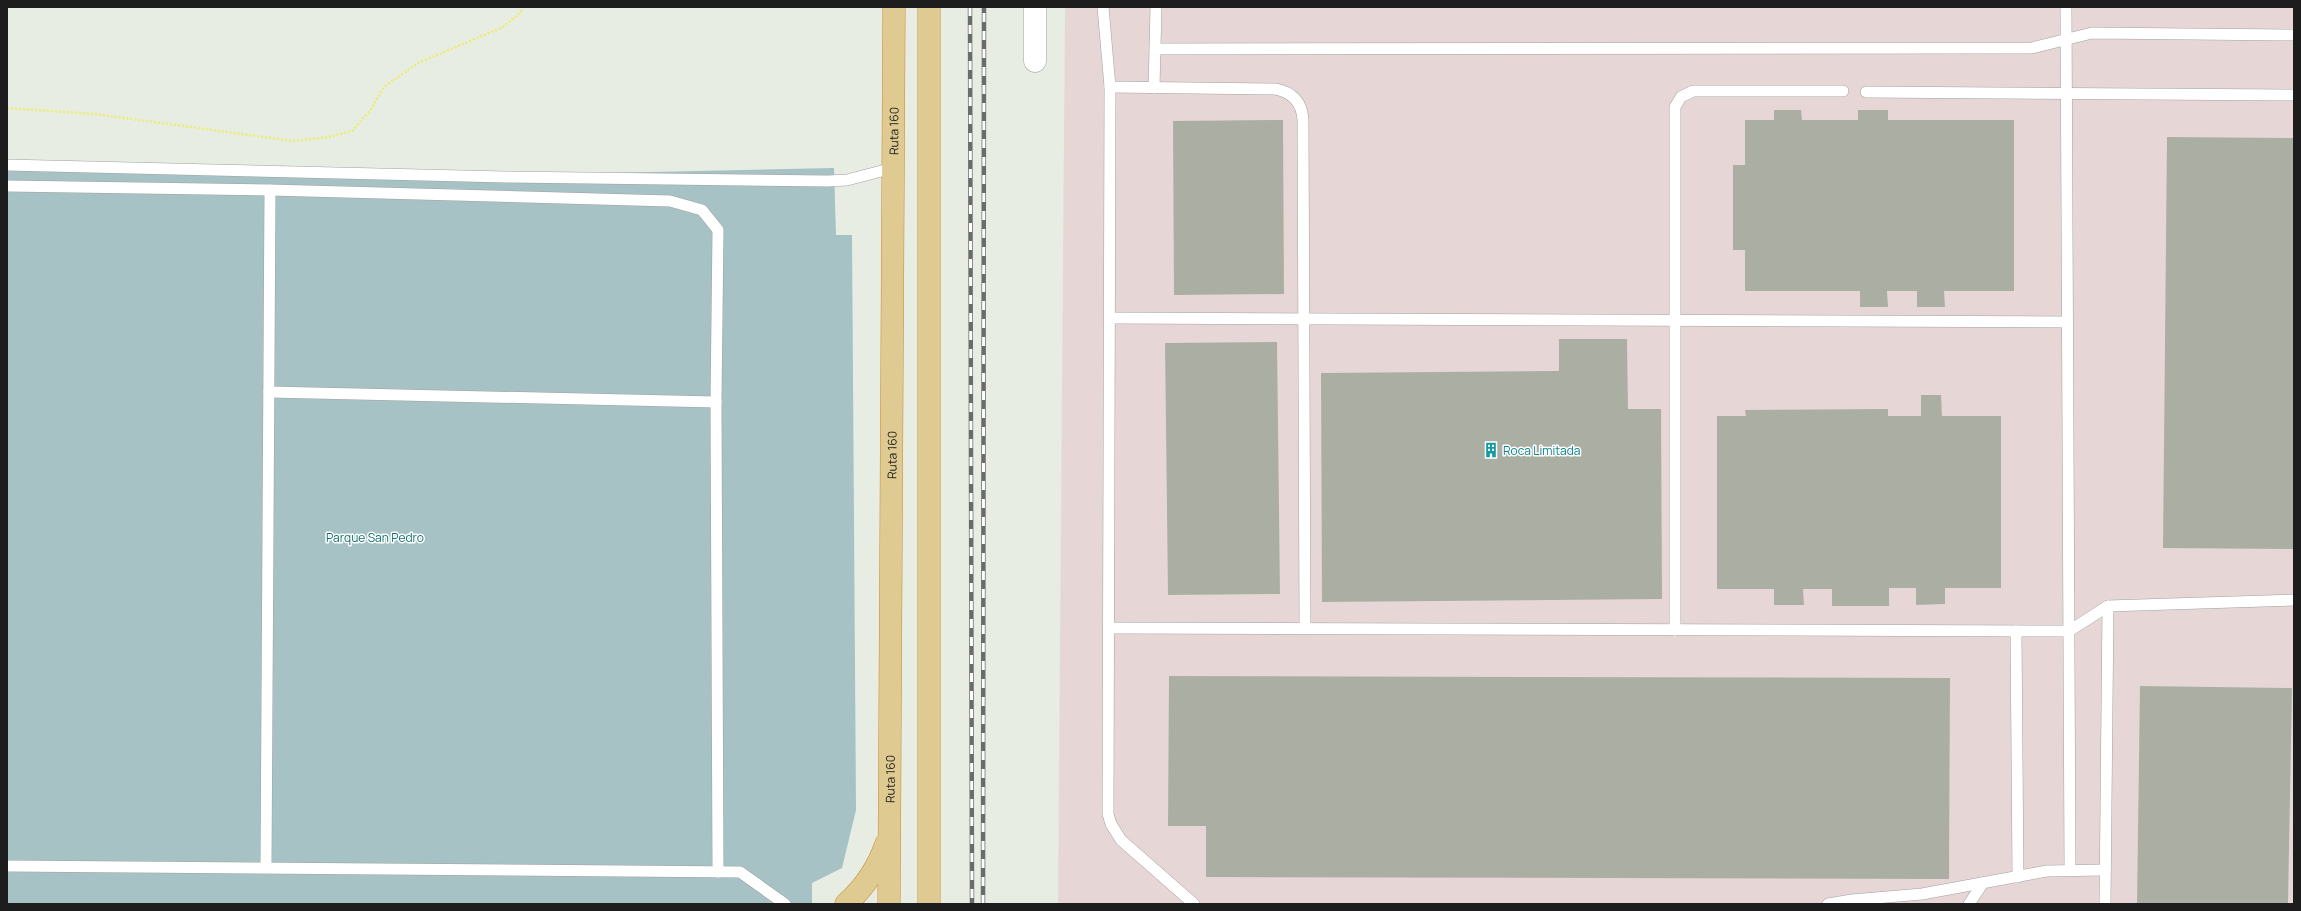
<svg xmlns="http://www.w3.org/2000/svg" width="2301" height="911" font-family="Manrope,sans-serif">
<rect width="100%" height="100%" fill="#e7ede3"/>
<!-- industrial -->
<path fill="#e6d7d6" d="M 1065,7 L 2294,7 L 2294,904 L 1058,904 Z"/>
<!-- cemetery -->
<path fill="#a6c2c4" d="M 7,165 L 562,174 L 834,168 L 836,235 L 852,235 L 856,810 L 842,868 L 812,883 L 812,904 L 7,904 Z"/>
<!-- building -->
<g fill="#abafa3">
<path d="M 1774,110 L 1801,110 L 1802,120 L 1858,120 L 1858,110 L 1888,110 L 1888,120 L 2014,120 L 2014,291 L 1944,291 L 1945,307 L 1917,307 L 1917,291 L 1887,291 L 1888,307 L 1860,307 L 1860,291 L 1745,291 L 1745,250 L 1733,250 L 1733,165 L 1745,165 L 1745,120 L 1774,120 Z"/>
<path d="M 1283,120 L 1284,294 L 1174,295 L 1173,121 Z"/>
<path d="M 2167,137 L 2294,138 L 2294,549 L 2163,548 Z"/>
<path d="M 1559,339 L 1627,339 L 1628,409 L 1661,409 L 1662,599 L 1322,602 L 1321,373 L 1559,371 Z"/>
<path d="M 1277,342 L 1280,594 L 1168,595 L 1165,343 Z"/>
<path d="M 1921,395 L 1941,395 L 1942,416 L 2001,416 L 2001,588 L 1945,588 L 1945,604 L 1916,605 L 1916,588 L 1889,588 L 1889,606 L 1832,606 L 1832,589 L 1803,589 L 1804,605 L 1774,605 L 1774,589 L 1717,589 L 1717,416 L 1746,416 L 1745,410 L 1888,409 L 1888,416 L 1921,416 Z"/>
<path d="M 1169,676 L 1950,678 L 1949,879 L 1206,877 L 1206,826 L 1168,826 Z"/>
<path d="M 2140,686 L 2292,688 L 2288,904 L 2137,904 Z"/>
</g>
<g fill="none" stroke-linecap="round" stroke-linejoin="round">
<!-- lane casing -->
<g stroke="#a1a1a1" stroke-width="12">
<g id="lane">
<path d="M 1103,7 L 1110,87 L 1108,814 L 1111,824 L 1121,840 L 1194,904"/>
<path d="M 2066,7 L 2070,869"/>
<path d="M 1156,49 L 2032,48 L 2092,33 L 2294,35"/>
<path d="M 1110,87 L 1275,89 C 1292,92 1302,102 1303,120 L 1305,628"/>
<path d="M 1154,88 L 1156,7"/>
<path d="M 1866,92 L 2294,95"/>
<path d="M 7,165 L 506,177 L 828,181 L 847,180 L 893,168"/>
<path d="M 7,186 L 270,190 L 670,201 L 702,210 L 718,230 L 716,402 L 718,872"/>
<path d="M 1110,318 L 2068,322"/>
<path d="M 269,392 L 716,402"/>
<path d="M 1109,628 L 2069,631 L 2108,606 L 2294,600"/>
<path d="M 1675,630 L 1675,107 L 1681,97 L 1693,91 L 1843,91"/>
<path d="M 2016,631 L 2018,877"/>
<path d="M 7,866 L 740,872 L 785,904"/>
<path d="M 266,867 L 270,190"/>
<path d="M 1828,904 L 1852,900 L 1922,894 L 2047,871 L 2105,870"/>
<path d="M 1969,904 L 1983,883"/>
<path d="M 2105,904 L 2108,606"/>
</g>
</g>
<!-- street casing -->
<g stroke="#a1a1a1" stroke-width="23">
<path id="street" d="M 1035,7 L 1035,61"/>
</g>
<!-- highway casing -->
<g stroke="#ca8a32" stroke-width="23">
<g id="highway">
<path d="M 846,904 C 864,888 878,867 886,844"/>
<path id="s1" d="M 889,904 L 894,7"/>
<path d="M 929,904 L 929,7"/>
</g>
</g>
<!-- path -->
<path stroke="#ebee73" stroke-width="2.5" stroke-dasharray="2 2" stroke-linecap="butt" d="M 7,108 L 95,114 L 293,141 L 329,137 L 352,131 L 370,111 L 384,87 L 418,63 L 503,27 L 521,12 L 523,7"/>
<!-- lane -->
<use href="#lane" stroke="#fff" stroke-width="11"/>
<!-- street -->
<use href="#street" stroke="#fff" stroke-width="22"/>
<!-- highway -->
<use href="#highway" stroke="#dfca91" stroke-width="22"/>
<!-- rail casing -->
<g stroke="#6b6b6b" stroke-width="4.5">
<g id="rail">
<path d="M 970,7 L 972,904"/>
<path d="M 983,904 L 984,7"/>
</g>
</g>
<!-- rail -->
<use href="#rail" stroke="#fff" stroke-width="3" stroke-dasharray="9" stroke-linecap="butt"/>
</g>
<!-- icons -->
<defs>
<g id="building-bare" transform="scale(1.2)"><path d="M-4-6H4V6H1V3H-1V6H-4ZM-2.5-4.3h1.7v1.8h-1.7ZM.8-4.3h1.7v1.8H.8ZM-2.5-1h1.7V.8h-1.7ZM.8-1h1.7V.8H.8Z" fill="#0f9aa8" stroke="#fff" stroke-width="2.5" paint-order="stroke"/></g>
</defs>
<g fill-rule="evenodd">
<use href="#building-bare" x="1491" y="450"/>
</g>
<g text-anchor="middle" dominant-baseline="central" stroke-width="3" stroke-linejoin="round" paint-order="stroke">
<!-- street labels -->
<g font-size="12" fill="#1d1d1d" stroke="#fff">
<text stroke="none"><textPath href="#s1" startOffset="773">Ruta 160</textPath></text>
<text stroke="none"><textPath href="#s1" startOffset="449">Ruta 160</textPath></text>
<text stroke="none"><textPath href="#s1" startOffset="125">Ruta 160</textPath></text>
</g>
<!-- culture labels -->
<g font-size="12" fill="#0d838f" stroke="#fff" text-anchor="start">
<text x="1503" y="450">Roca Limitada</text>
</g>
<!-- park labels -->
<g font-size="12" fill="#147172" stroke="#fff">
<text x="375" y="537">Parque San Pedro</text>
</g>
</g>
<!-- border -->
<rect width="2301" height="911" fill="none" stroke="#1d1d1d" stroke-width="16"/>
</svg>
